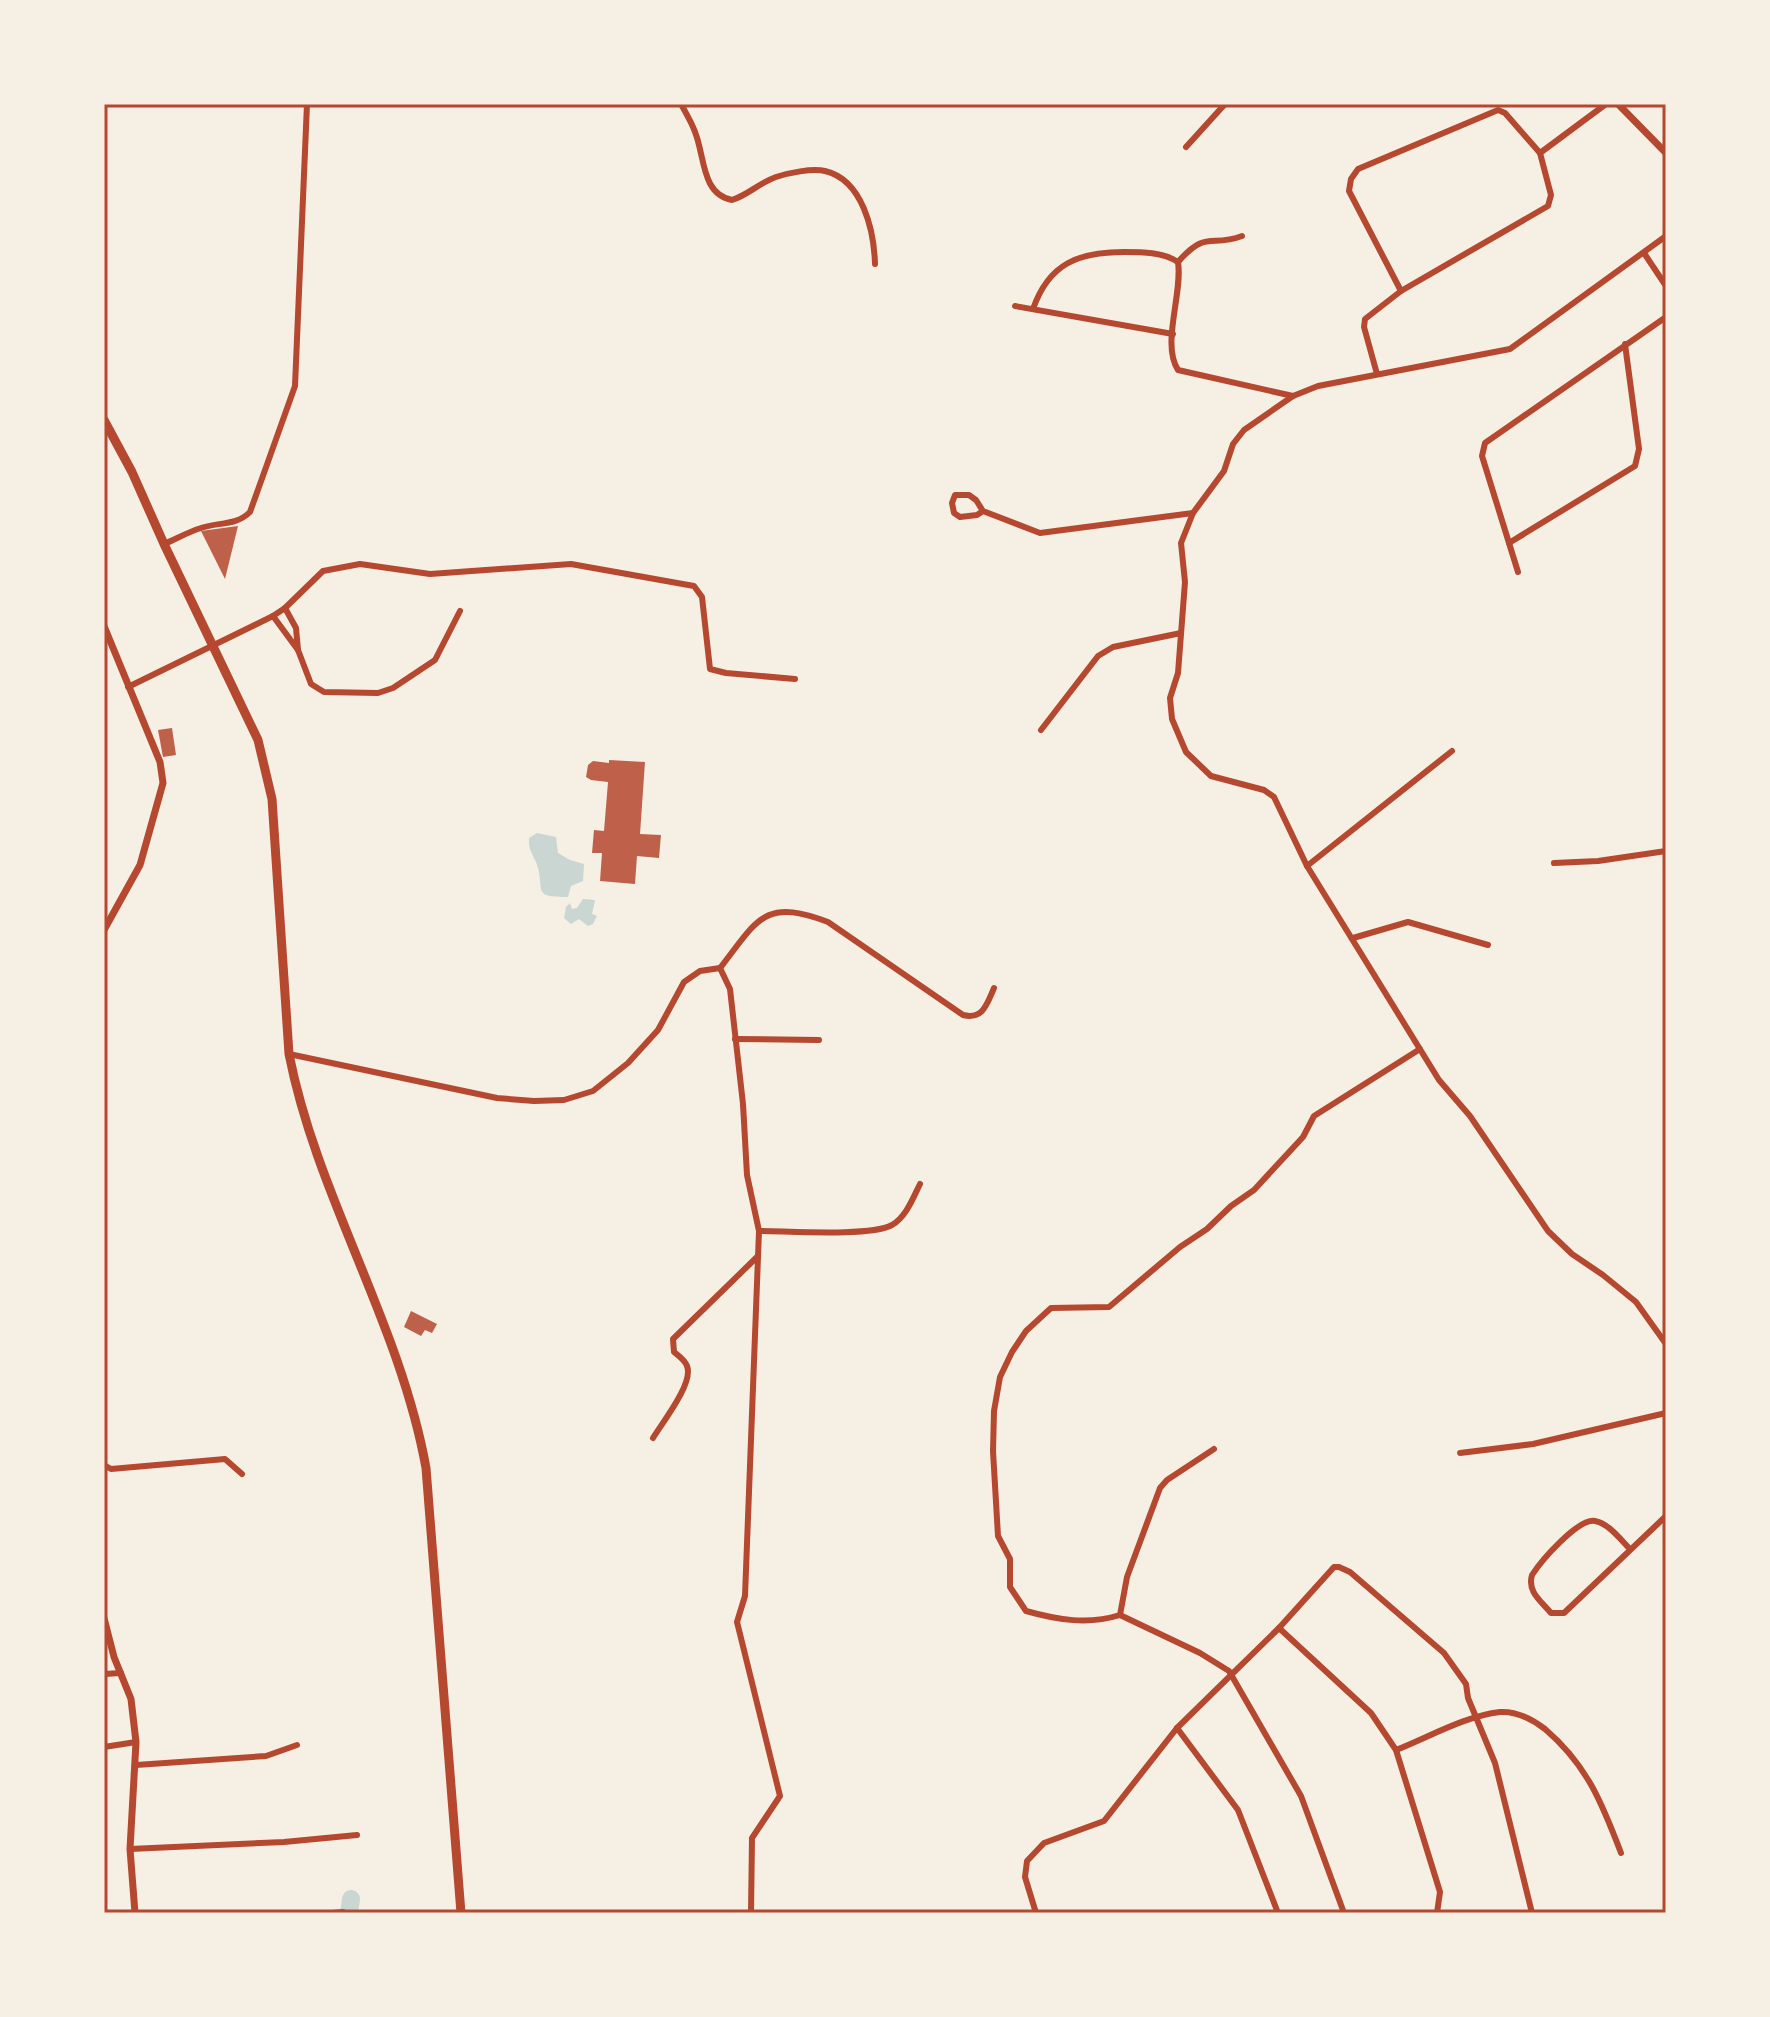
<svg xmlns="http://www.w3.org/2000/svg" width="1770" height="2017" font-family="'Public Sans',sans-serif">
<rect width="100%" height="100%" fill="#f6efe4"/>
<!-- water -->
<g fill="#c9d6d2">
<path d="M 537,833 L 556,837 L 558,853 L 570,860 L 584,864 L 583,881 L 571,886 L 568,897 C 533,897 544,892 538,868 C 535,856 528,852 529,838 Z"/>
<path d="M 583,899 L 595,900 L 592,914 L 597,916 L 593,924 L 588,926 L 579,919 L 571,924 L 564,918 L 566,907 L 570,903 L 572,909 L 577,908 Z"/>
</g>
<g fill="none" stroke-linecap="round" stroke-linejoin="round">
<!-- river -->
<path stroke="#c9d6d2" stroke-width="18" d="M 349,1913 L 351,1899"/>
</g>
<!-- building -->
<g fill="#bf614a">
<path d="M 238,526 L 225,579 L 201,531 Z"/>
<path d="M 172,728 L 176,755 L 163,757 L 158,730 Z"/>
<path d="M 609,760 L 645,762 L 640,834 L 661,835 L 659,858 L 637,856 L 635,884 L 600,881 L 602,853 L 592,853 L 594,830 L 604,831 L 608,782 L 591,780 L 586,777 L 588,765 L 593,761 L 609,763 Z"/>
<path d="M 411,1311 L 437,1324 L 432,1333 L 425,1330 L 421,1336 L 404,1327 Z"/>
</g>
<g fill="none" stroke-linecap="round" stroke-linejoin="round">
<!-- minor -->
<g stroke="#b5482f" stroke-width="6">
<path d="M 681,104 C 686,113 692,123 695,132 C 705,156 701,194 732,200 C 748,195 759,183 776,177 C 788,173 812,168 825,171 C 863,180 874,231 875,264"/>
<path d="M 1186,147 L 1225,104"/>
<path d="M 1666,236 L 1510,349 L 1318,386 L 1293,396 L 1244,430 L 1233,444 L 1224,471 L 1193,513 L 1181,543 L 1185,582 L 1178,673 L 1170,698 L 1172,719 L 1186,752 L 1211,776 L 1264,790 L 1274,797 L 1307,866 L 1439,1080 L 1470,1116 L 1548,1231 L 1572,1254 L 1603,1275 L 1636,1302 L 1666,1344"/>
<path d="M 1644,253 L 1666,286"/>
<path d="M 1178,262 C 1183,293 1161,344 1178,370 L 1293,396"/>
<path d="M 1178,262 C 1207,229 1210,248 1242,236"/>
<path d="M 1401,291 L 1349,191 L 1351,179 L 1358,169 L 1498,110 L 1505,113 L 1540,153 L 1606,104"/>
<path d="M 1015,306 L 1173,334"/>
<path d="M 1033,309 C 1049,263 1079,252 1124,252 C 1142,252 1163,252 1178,262"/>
<path d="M 1625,344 L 1639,449 L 1635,466 L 1509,543 L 1482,456 L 1485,443 L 1666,317"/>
<path d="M 1377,374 L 1364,327 L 1365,319 L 1401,291 L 1548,206 L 1551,195 L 1540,153"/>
<path d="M 983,511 L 977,515 L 960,517 L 954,513 L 952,503 L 955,495 L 969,495 L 976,500 L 983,511 L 1040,533 L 1193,513"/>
<path d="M 1509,543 L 1518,572"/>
<path d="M 164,544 C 176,539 188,532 201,528 C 218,522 236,526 250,512 L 295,386 L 307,104"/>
<path d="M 285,608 L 296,628 L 298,650"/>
<path d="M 273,616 L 298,650 L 311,684 L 324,692 L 378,693 L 393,688 L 435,660 L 460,611"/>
<path d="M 128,687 L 273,616 L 285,608 L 323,571 L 360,564 L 430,574 L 571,564 L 694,586 L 702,597 L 710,669 L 726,673 L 795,679"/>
<path d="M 1041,730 L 1098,656 L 1113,647 L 1181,633"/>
<path d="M 1554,863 L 1598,861 L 1666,851"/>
<path d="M 1307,866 L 1452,751"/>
<path d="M 1353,938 L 1408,922 L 1488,945"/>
<path d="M 720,968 C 757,921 763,897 828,922 L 963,1015 C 983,1020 987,1004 994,988"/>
<path d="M 735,1039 L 819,1040"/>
<path d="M 289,1054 L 497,1098 L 534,1101 L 564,1100 L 593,1091 L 628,1063 L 658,1030 L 684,982 L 700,971 L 720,968 L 730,989 L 743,1104 L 747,1175 L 759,1231 L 745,1596 L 737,1622 L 780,1796 L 752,1838 L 751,1913"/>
<path d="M 759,1231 C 788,1231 869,1237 892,1225 C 906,1217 913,1198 920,1184"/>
<path d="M 653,1438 C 662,1423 694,1383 687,1366 C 685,1360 679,1356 674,1352 L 673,1339 L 758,1256"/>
<path d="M 1214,1449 L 1167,1480 L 1160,1488 L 1127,1577 L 1120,1615 C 1088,1625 1058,1620 1026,1611 L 1010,1587 L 1010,1559 L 998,1536 L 993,1451 L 994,1411 L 1000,1377 L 1012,1352 L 1026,1331 L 1051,1308 L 1109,1307 L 1180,1247 L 1207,1229 L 1231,1206 L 1254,1190 L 1303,1137 L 1314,1116 L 1420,1049"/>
<path d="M 1460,1453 L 1533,1444 L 1666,1413"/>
<path d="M 104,1465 L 111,1469 L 225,1459 L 242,1474"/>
<path d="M 1630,1549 C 1621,1540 1608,1523 1595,1521 C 1578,1518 1541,1561 1532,1575 C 1527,1592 1541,1601 1551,1613 L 1564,1613 L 1666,1516"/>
<path d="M 1120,1615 L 1200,1653 L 1229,1671 L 1301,1796 L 1344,1913"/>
<path d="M 1279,1628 L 1371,1713 L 1396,1750 L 1440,1892 L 1437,1913"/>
<path d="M 104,1674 L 121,1673"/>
<path d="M 1177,1728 L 1238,1810 L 1278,1913"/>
<path d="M 104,1747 L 136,1742"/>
<path d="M 1396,1750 C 1429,1737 1465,1716 1500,1712 C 1517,1711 1532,1719 1545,1729 C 1587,1765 1602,1803 1621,1853"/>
<path d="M 136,1765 L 266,1756 L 297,1745"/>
<path d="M 130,1849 L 284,1842 L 357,1835"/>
<path d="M 332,1913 L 343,1912"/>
<path d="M 1036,1913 L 1025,1877 L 1027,1861 L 1044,1843 L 1104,1821 L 1177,1728 L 1279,1628 L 1334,1567 L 1339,1567 L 1350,1572 L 1444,1653 L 1466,1684 L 1468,1698 L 1495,1763 L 1532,1913"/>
</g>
<!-- tertiary -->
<g stroke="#b5482f" stroke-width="7">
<path d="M 1618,104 L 1666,153"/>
<path d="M 104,626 L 160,762 L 163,783 L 140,865 L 104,930"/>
<path d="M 104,1618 L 114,1657 L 131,1699 L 136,1742 L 130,1849 L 135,1913"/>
</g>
<!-- primary -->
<path stroke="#b5482f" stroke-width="9" d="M 104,420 L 132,472 L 164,544 L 258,740 L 272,799 L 289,1054 C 317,1197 400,1323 426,1468 L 461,1913"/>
</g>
<!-- border -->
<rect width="1770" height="2017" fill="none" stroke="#f6efe4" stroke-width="212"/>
<rect x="106" y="106" width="1558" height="1805" fill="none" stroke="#b5482f" stroke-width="3"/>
</svg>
